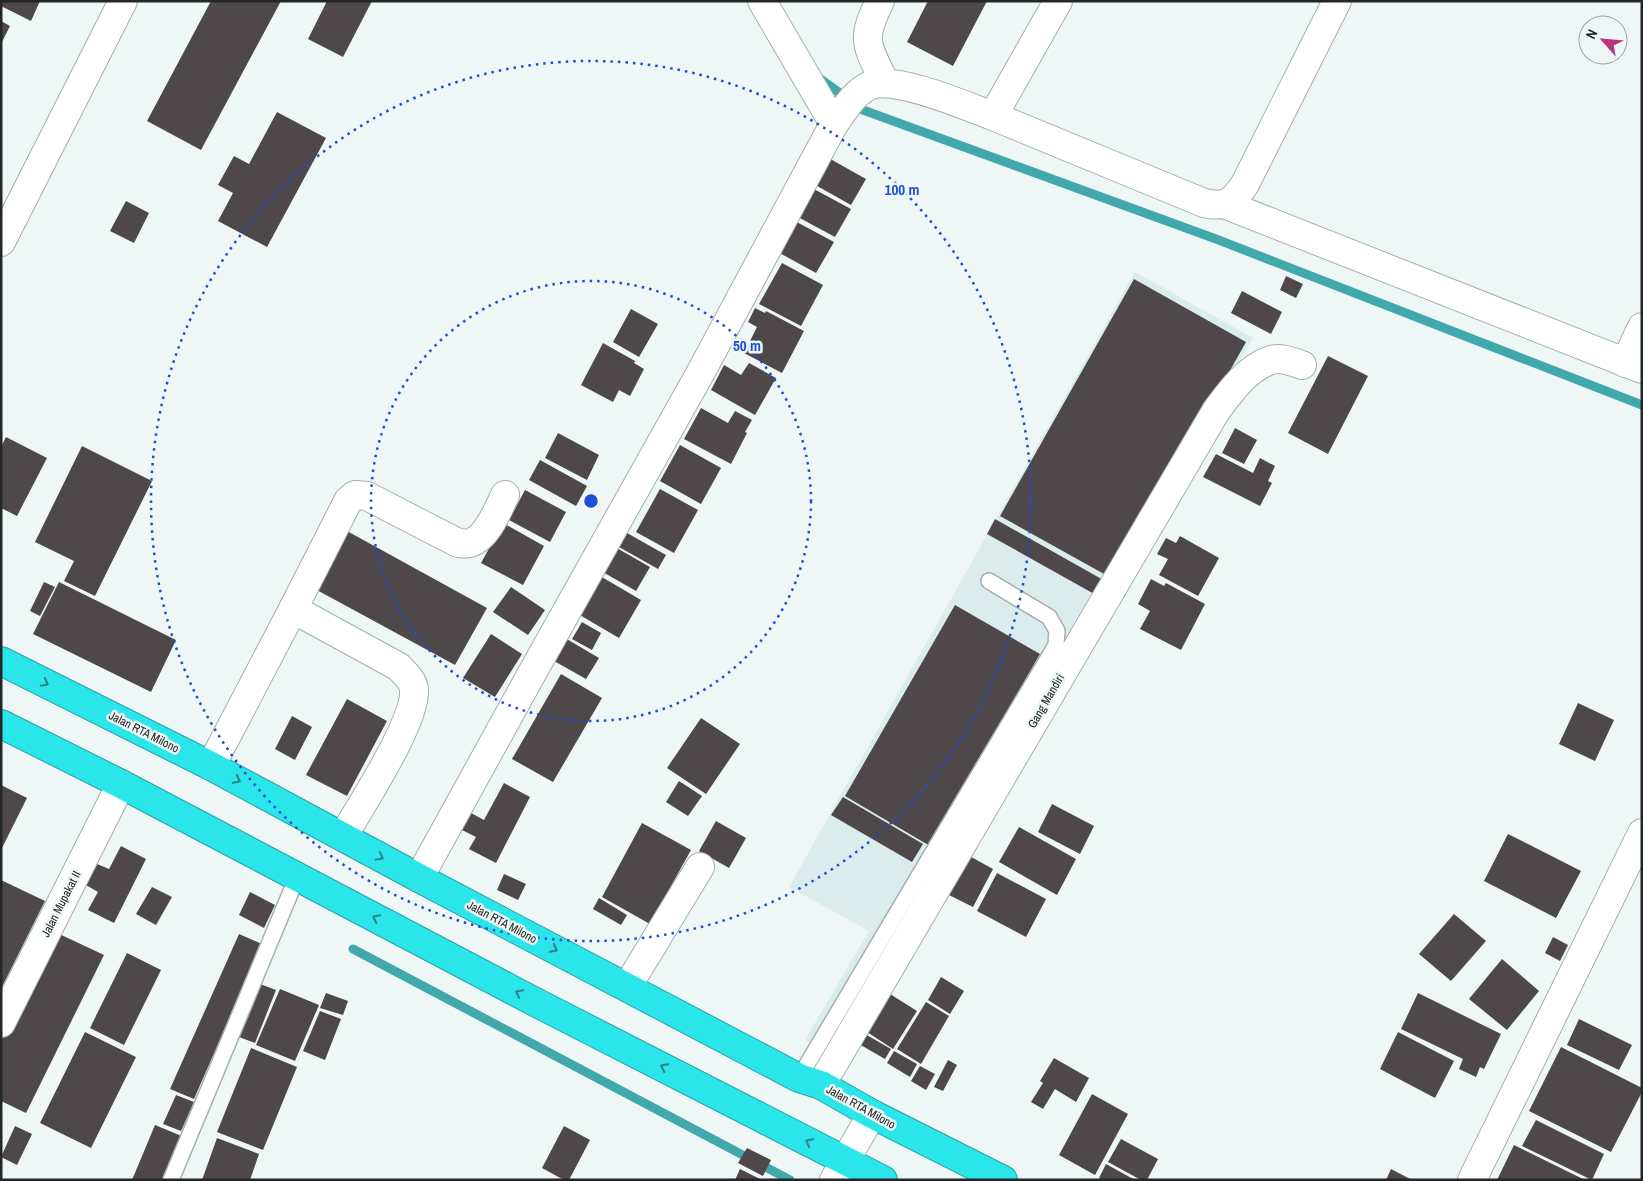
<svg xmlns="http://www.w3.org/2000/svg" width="1643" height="1181" font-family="'Archivo Narrow',sans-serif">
<rect width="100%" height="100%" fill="#eef6f6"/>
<!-- built -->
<path fill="#dbecec" d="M 1135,272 L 1253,338 L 831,1054 L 805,1040 L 869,931 L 789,887 Z"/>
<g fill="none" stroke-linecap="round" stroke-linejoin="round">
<!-- stream -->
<g stroke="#41a9ab" stroke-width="9">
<path d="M 819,78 L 863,110 L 1216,239 L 1642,405"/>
<path d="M 353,949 L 790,1180"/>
</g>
</g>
<!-- building -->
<g fill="#4e484a">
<path d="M 1,1 L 40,1 L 31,21 L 1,6 Z"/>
<path d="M 211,1 L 281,1 L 201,150 L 147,121 Z"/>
<path d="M 327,1 L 372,1 L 343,57 L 308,39 Z"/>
<path d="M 928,1 L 987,1 L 953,66 L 907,42 Z"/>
<path d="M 1,21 L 10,26 L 1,44 Z"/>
<path d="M 277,112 L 326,138 L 267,247 L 218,221 L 233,193 L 218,185 L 234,156 L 249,164 Z"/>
<path d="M 825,156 L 866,179 L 851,205 L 810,182 Z"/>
<path d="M 812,188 L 851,209 L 835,237 L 796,216 Z"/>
<path d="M 126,201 L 149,213 L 134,243 L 110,231 Z"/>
<path d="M 793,220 L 834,242 L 816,273 L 776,251 Z"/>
<path d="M 782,263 L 823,285 L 801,326 L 759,304 Z"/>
<path d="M 1286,276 L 1303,284 L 1296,298 L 1280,290 Z"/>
<path d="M 1134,279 L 1246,342 L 1113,579 L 1000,516 Z"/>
<path d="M 1242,291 L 1282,312 L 1271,334 L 1231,313 Z"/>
<path d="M 755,308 L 765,313 L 766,311 L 804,331 L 782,373 L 744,353 L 757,327 L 748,322 Z"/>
<path d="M 631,309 L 658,324 L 639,357 L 613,342 Z"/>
<path d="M 603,343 L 635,361 L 634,363 L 644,369 L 630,396 L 619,390 L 613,402 L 581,385 Z"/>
<path d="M 1328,356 L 1368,376 L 1328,454 L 1288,433 Z"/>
<path d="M 749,363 L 776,378 L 755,415 L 711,390 L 724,365 L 741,375 Z"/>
<path d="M 701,408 L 728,423 L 735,411 L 752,420 L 745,432 L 747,433 L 731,464 L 684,439 Z"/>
<path d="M 1235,428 L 1257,440 L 1244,464 L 1222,453 Z"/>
<path d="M 558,433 L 599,455 L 587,480 L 545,458 Z"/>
<path d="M 6,437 L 47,458 L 17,516 L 1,508 L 1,447 Z"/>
<path d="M 680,445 L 721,468 L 701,504 L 660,481 Z"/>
<path d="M 82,446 L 152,481 L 95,596 L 64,581 L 74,561 L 35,542 Z"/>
<path d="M 1216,454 L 1253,473 L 1260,458 L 1275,466 L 1268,481 L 1272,483 L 1260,506 L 1203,477 Z"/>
<path d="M 540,460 L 587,486 L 576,506 L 529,480 Z"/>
<path d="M 660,489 L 698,510 L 674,553 L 636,532 Z"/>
<path d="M 525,490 L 566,512 L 550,542 L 509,520 Z"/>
<path d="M 995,519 L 1105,581 L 1096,595 L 987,534 Z"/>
<path d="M 503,523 L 544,546 L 523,585 L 481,563 Z"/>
<path d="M 347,531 L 487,608 L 455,665 L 315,589 Z"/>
<path d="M 627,533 L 666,555 L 658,569 L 619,547 Z"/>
<path d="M 1180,536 L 1219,558 L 1198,596 L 1159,575 L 1168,559 L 1157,554 L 1166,538 L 1176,543 Z"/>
<path d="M 615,547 L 650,567 L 636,591 L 601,571 Z"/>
<path d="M 595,573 L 641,600 L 619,638 L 573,611 Z"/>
<path d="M 1151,579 L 1164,586 L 1166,583 L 1205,604 L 1181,650 L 1140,629 L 1150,611 L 1138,604 Z"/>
<path d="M 44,582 L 55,587 L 40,616 L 30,611 Z"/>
<path d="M 59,582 L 176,640 L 151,692 L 33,634 Z"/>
<path d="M 511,587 L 545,610 L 528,635 L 493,612 Z"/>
<path d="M 955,605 L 1040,654 L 930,846 L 845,796 Z"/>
<path d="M 582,622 L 601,633 L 592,650 L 572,639 Z"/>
<path d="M 491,634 L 522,654 L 495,697 L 463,678 Z"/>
<path d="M 560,635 L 599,658 L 586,679 L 547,657 Z"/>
<path d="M 561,674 L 602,698 L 553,782 L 512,759 Z"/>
<path d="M 347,699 L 387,721 L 347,796 L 306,775 Z"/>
<path d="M 1578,703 L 1614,720 L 1595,761 L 1559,744 Z"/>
<path d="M 292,716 L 312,727 L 295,760 L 275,749 Z"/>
<path d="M 701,718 L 740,744 L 706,794 L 667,768 Z"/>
<path d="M 679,781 L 702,796 L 688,816 L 666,802 Z"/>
<path d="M 504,783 L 530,797 L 496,863 L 469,849 L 476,837 L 462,830 L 471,813 L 484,820 Z"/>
<path d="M 1,785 L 27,798 L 1,850 Z"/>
<path d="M 843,797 L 923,844 L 912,862 L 831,815 Z"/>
<path d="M 1052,804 L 1094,826 L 1080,854 L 1038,832 Z"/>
<path d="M 716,821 L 746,838 L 729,868 L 699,851 Z"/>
<path d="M 642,823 L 691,850 L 650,924 L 602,897 Z"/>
<path d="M 1019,827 L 1076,859 L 1057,895 L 999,862 Z"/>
<path d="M 1508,834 L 1581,871 L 1556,918 L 1484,881 Z"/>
<path d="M 121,846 L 146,859 L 114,923 L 88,910 L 98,892 L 86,885 L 97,864 L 109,869 Z"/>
<path d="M 964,853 L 993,869 L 973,907 L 943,892 Z"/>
<path d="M 997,873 L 1046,899 L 1026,937 L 977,911 Z"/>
<path d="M 504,874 L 526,884 L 518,900 L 497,890 Z"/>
<path d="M 1,880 L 45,901 L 1,989 Z"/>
<path d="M 152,887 L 172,897 L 156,925 L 136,914 Z"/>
<path d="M 250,892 L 275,905 L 264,928 L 239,915 Z"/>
<path d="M 599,898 L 627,915 L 621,925 L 593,909 Z"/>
<path d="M 1454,914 L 1486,941 L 1451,981 L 1419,954 Z"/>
<path d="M 55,932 L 104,955 L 26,1113 L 1,1101 L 1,1041 Z"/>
<path d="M 239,934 L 262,944 L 194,1099 L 170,1089 Z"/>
<path d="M 1553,937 L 1568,945 L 1560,961 L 1545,953 Z"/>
<path d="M 127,953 L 161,970 L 124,1045 L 90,1028 Z"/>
<path d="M 1502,959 L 1539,991 L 1507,1030 L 1469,999 Z"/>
<path d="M 941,977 L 964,991 L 950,1014 L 928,1000 Z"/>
<path d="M 260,984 L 276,990 L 255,1043 L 239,1037 Z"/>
<path d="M 280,989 L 319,1005 L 295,1061 L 256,1045 Z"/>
<path d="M 326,993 L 348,1001 L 343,1015 L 320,1008 Z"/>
<path d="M 1418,993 L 1501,1034 L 1484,1069 L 1480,1067 L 1476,1077 L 1459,1069 L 1463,1059 L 1401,1029 Z"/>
<path d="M 890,994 L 917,1011 L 893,1049 L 867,1032 Z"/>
<path d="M 926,1002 L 949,1016 L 921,1064 L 897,1049 Z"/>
<path d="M 320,1011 L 341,1019 L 325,1060 L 303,1051 Z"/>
<path d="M 1579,1019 L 1632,1045 L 1619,1070 L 1567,1045 Z"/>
<path d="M 85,1032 L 136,1057 L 91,1148 L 40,1123 Z"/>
<path d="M 1398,1032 L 1454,1061 L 1435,1098 L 1380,1069 Z"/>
<path d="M 865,1034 L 891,1049 L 885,1059 L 859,1044 Z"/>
<path d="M 1561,1047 L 1642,1088 L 1642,1092 L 1611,1152 L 1529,1111 Z"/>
<path d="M 251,1048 L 297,1067 L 263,1150 L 217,1132 Z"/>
<path d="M 894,1051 L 917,1064 L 910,1077 L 887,1063 Z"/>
<path d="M 1054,1058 L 1089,1078 L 1076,1102 L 1055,1089 L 1043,1109 L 1031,1102 L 1043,1083 L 1040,1081 Z"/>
<path d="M 948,1060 L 957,1065 L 943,1091 L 934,1087 Z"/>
<path d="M 920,1066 L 935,1074 L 926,1090 L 911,1081 Z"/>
<path d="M 1092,1094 L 1128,1114 L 1095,1175 L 1059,1155 Z"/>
<path d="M 176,1095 L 194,1102 L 181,1131 L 163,1124 Z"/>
<path d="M 1536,1120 L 1604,1154 L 1592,1180 L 1522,1146 Z"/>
<path d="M 155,1125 L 184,1137 L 165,1180 L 132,1180 Z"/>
<path d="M 15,1126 L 32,1134 L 17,1165 L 1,1157 Z"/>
<path d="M 564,1126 L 590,1140 L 569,1180 L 564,1180 L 542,1168 Z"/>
<path d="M 217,1138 L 259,1154 L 250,1180 L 202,1180 Z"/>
<path d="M 1121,1139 L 1158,1159 L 1147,1180 L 1141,1180 L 1108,1162 Z"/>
<path d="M 1514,1145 L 1585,1180 L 1497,1180 Z"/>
<path d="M 747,1148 L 771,1160 L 763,1176 L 738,1163 Z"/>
<path d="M 1106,1164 L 1135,1180 L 1102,1180 L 1099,1178 Z"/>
<path d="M 740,1169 L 762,1180 L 735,1180 Z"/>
<path d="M 1391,1169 L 1412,1180 L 1386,1180 Z"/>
</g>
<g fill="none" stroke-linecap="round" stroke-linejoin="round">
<!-- lane casing -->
<g stroke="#a6aeae" stroke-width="18">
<g id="lane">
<path d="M 799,1078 L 1056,645 L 1057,631 L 1049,617 L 989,581"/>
<path d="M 171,1180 L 297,877"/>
</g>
</g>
<!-- street casing -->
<g stroke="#a6aeae" stroke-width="30">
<g id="street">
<path d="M 762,1 L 834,124"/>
<path d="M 880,1 C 860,41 867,45 885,83"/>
<path d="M 993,116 L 1204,203 C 1226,208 1233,202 1245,184 L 1337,1"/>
<path d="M 1224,204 L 1642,369"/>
<path d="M 1,242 L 123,1"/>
<path d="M 1625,363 L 1642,327"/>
<path d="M 293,609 L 348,501 L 355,495 L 367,496 L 458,543 C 461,543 466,544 470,543 C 487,538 498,510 505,495"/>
<path d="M 211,766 L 293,609 L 399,667 C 404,673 413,680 414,689 C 417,721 360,806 343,837"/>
<path d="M 419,878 L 531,675 L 702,370 L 834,124 C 844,110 855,91 871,85 C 897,76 966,106 993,116 L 1058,1"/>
<path d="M 627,987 L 700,867"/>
<path d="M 1,1023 L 121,784"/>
<path d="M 821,1085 L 1216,411 C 1230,392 1247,368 1271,360 C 1281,357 1293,362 1302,365"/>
<path d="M 834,1180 L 872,1114"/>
<path d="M 1472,1180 L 1642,833"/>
</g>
</g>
<!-- highway casing -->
<g stroke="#28a2a5" stroke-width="30">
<g id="highway">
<path d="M 1,661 L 211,766 L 419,878 L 799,1078 L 821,1085 L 872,1114 L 1003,1180"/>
<path d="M 1,724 L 121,784 L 539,1004 L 883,1180"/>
</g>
</g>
<!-- lane -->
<use href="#lane" stroke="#fff" stroke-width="15"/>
<!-- street -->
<use href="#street" stroke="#fff" stroke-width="28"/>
<!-- highway -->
<use href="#highway" stroke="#2ae5e9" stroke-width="28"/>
</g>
<!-- one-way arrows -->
<defs><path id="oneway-chevron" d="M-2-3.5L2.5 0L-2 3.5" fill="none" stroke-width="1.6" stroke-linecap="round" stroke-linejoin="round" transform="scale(1.25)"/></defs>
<g stroke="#278688">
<use href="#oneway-chevron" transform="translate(45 683) rotate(27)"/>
<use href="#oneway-chevron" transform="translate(237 780) rotate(28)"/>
<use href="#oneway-chevron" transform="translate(380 857) rotate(29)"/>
<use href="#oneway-chevron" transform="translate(376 918) rotate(-152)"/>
<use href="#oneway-chevron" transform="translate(554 949) rotate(28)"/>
<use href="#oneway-chevron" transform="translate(519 993) rotate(-152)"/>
<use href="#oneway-chevron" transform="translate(664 1067) rotate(-153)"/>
<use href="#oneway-chevron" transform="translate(809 1142) rotate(-153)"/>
</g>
<!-- distance rings -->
<g fill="none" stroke="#1d4ed8" stroke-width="2.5" stroke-dasharray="2.5 5">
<circle cx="591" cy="501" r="220"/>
<circle cx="591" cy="501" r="440"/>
</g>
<g text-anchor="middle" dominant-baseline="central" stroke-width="5" stroke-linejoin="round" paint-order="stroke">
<!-- street labels -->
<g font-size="12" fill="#242727" stroke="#eef6f6">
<text transform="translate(1046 701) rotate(-60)">Gang Mandiri</text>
<text transform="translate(144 732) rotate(27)">Jalan RTA Milono</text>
<text transform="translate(61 904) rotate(-63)">Jalan Mupakat II</text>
<text transform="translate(502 922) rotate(28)">Jalan RTA Milono</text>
<text transform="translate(861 1107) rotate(29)">Jalan RTA Milono</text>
</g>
</g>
<circle cx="591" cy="501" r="8" fill="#1d4ed8" stroke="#eef6f6" stroke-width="2.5"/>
<g font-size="15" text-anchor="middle" font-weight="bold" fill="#1d4ed8" stroke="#eef6f6" stroke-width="5" stroke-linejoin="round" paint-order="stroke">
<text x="902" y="195">100 m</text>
<text x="747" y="351">50 m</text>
</g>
<!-- border -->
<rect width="1643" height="1181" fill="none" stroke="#242727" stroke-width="5"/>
<!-- north arrow -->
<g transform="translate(1603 40) rotate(297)"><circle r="24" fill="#eef6f6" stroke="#9da3a3"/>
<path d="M0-4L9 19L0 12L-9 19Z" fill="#b9357c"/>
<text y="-8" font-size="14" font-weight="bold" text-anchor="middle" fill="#242727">N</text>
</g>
</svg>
